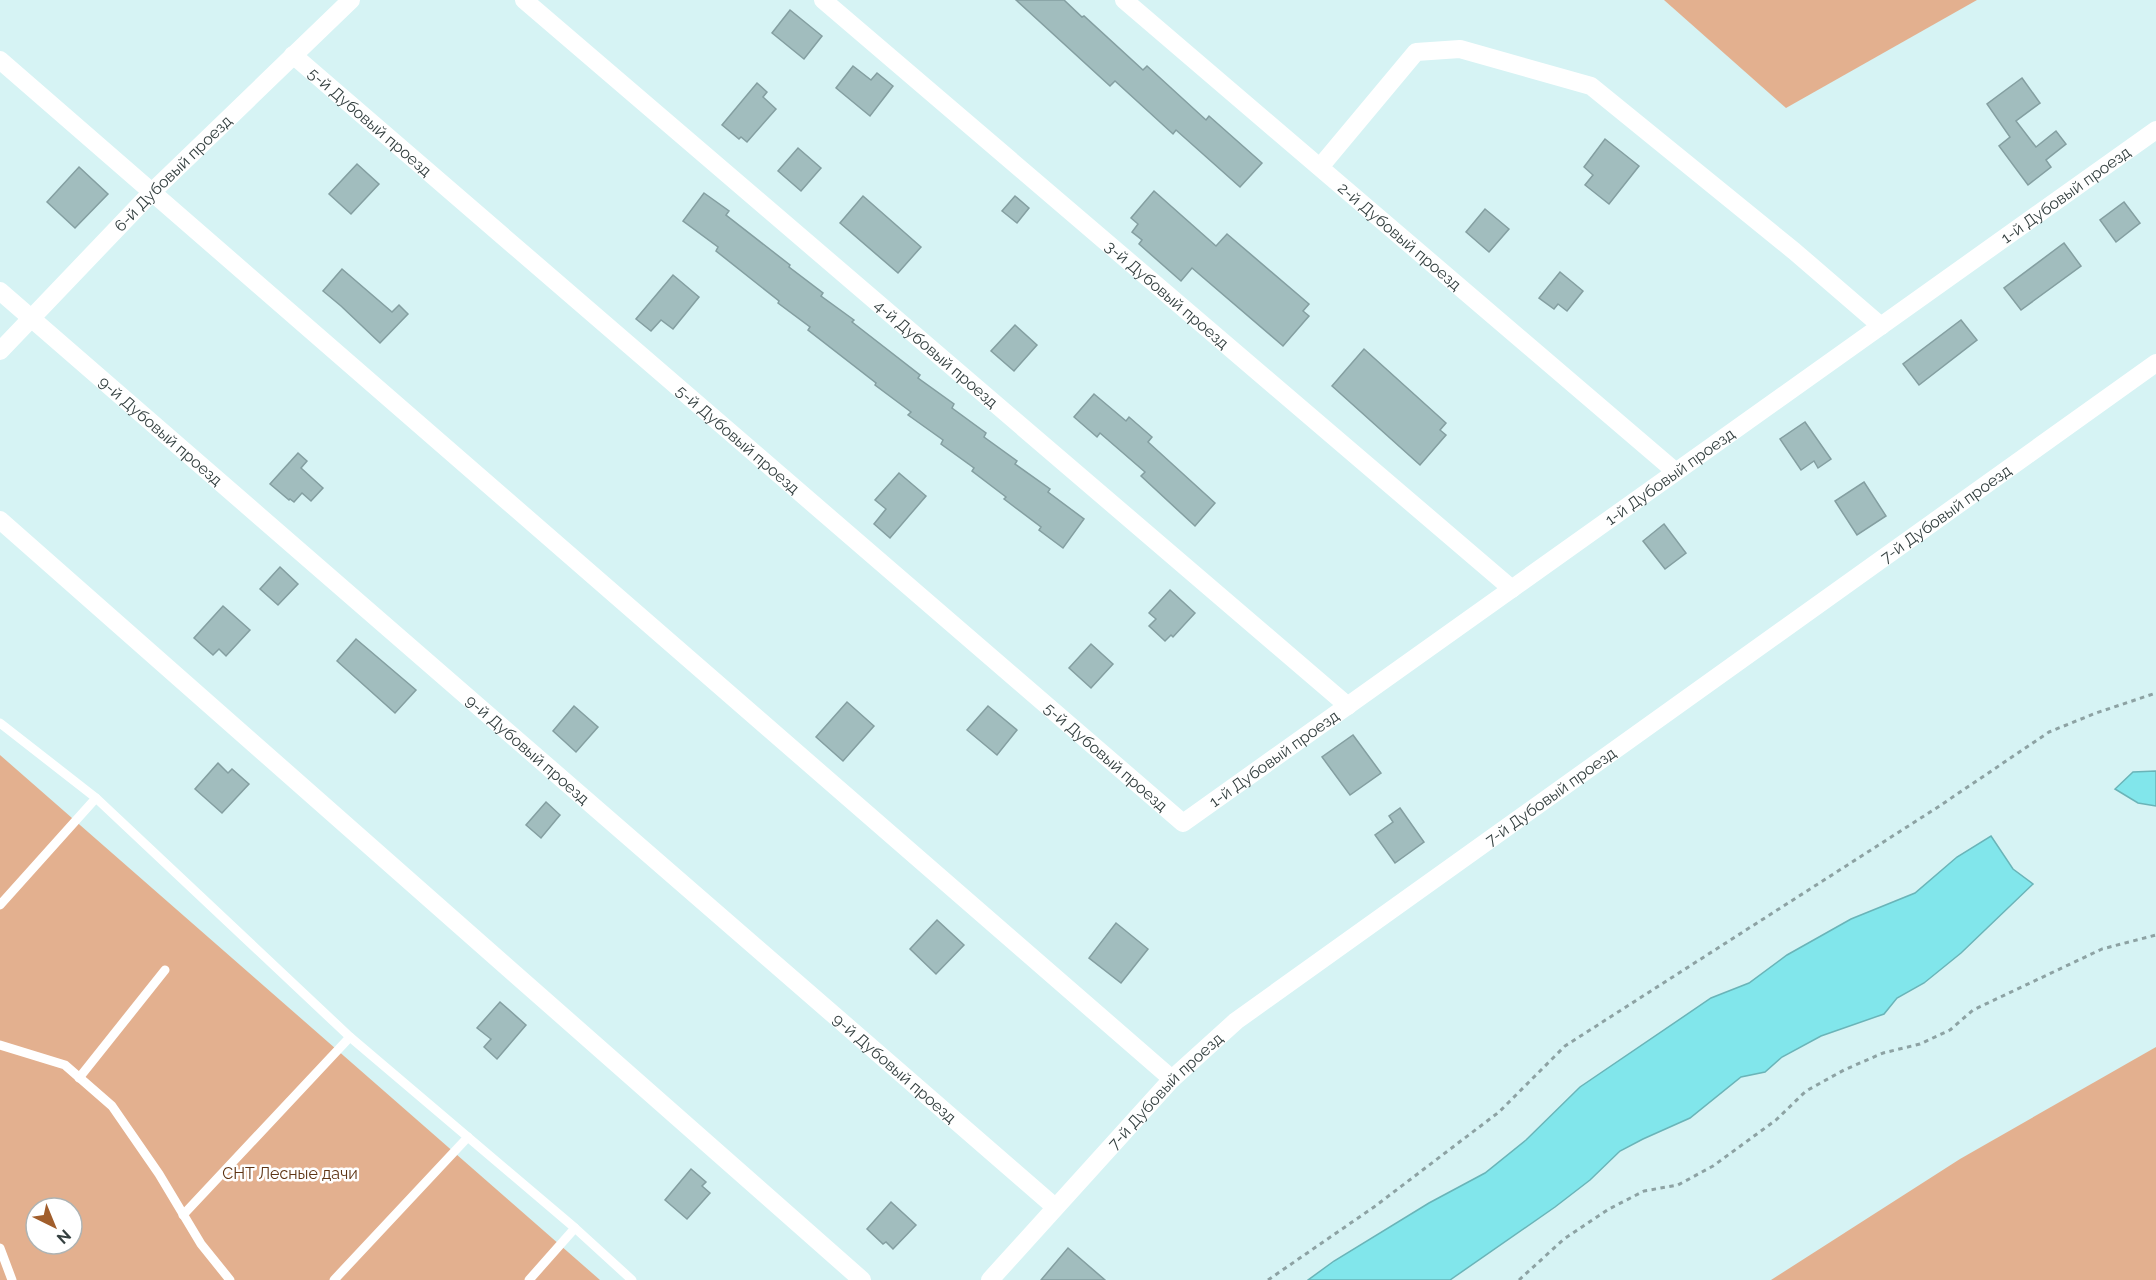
<svg xmlns="http://www.w3.org/2000/svg" width="2156" height="1280" font-family="Raleway,sans-serif">
<rect width="100%" height="100%" fill="#d6f3f4"/>
<!-- green -->
<g fill="#e3b08f" fill-rule="evenodd">
<path d="M 1664,0 L 1977,0 L 1786,108 Z"/>
<path d="M 0,755 L 600,1280 L 0,1280 ZM 36,1208 L 72,1208 L 72,1244 L 36,1244 Z"/>
<path d="M 2156,1047 L 2156,1280 L 1771,1280 L 1960,1159 Z"/>
</g>
<!-- water -->
<g fill="#81e6eb" stroke="#6ab4b8" stroke-width="1.5">
<path d="M 2156,771 L 2156,806 L 2138,803 L 2115,789 L 2133,772 Z"/>
<path d="M 1991,836 L 2013,869 L 2033,884 L 1961,953 L 1924,983 L 1897,998 L 1884,1014 L 1821,1036 L 1782,1057 L 1765,1072 L 1741,1077 L 1690,1118 L 1643,1139 L 1620,1151 L 1590,1180 L 1555,1207 L 1450,1280 L 1308,1280 L 1334,1261 L 1429,1203 L 1485,1173 L 1526,1140 L 1580,1087 L 1711,998 L 1749,983 L 1787,955 L 1851,919 L 1915,893 L 1957,857 Z"/>
</g>
<!-- building -->
<g fill="#a1bdbe" stroke="#849fa1" stroke-width="1.5">
<path d="M 1016,0 L 1064,0 L 1082,17 L 1084,16 L 1143,70 L 1147,66 L 1206,120 L 1209,116 L 1262,163 L 1240,187 L 1176,130 L 1173,134 L 1115,81 L 1110,86 Z"/>
<path d="M 790,10 L 822,36 L 804,59 L 772,33 Z"/>
<path d="M 853,66 L 871,80 L 877,73 L 893,86 L 870,116 L 836,88 Z"/>
<path d="M 2022,78 L 2040,103 L 2016,121 L 2036,147 L 2056,131 L 2066,144 L 2046,160 L 2051,167 L 2028,185 L 1999,146 L 2010,137 L 1987,104 Z"/>
<path d="M 757,83 L 767,92 L 763,97 L 776,109 L 747,142 L 741,137 L 739,139 L 722,125 Z"/>
<path d="M 1605,139 L 1639,166 L 1609,204 L 1585,185 L 1593,175 L 1584,167 Z"/>
<path d="M 798,148 L 821,168 L 801,191 L 778,171 Z"/>
<path d="M 357,164 L 379,184 L 351,214 L 329,194 Z"/>
<path d="M 79,167 L 108,194 L 75,228 L 47,202 Z"/>
<path d="M 1154,191 L 1216,246 L 1227,234 L 1309,304 L 1303,311 L 1309,316 L 1283,346 L 1192,268 L 1181,281 L 1139,244 L 1142,240 L 1132,232 L 1138,224 L 1131,218 Z"/>
<path d="M 704,193 L 729,211 L 726,215 L 790,265 L 789,267 L 823,293 L 821,296 L 854,320 L 852,322 L 920,375 L 918,378 L 954,404 L 952,408 L 986,433 L 984,437 L 1017,461 L 1015,464 L 1050,489 L 1048,492 L 1084,519 L 1063,548 L 1039,530 L 1041,527 L 1004,499 L 1006,497 L 972,471 L 974,468 L 941,444 L 943,440 L 908,415 L 911,412 L 875,385 L 876,383 L 808,330 L 810,327 L 778,303 L 779,301 L 716,251 L 718,247 L 683,221 Z"/>
<path d="M 863,196 L 921,247 L 898,273 L 840,223 Z"/>
<path d="M 1015,196 L 1029,208 L 1017,223 L 1002,211 Z"/>
<path d="M 2124,202 L 2140,223 L 2116,242 L 2100,220 Z"/>
<path d="M 1485,209 L 1509,229 L 1489,252 L 1466,232 Z"/>
<path d="M 2064,243 L 2081,266 L 2021,310 L 2004,288 Z"/>
<path d="M 342,269 L 392,312 L 399,305 L 408,314 L 380,343 L 341,306 L 323,291 Z"/>
<path d="M 1560,272 L 1583,291 L 1567,311 L 1558,304 L 1554,309 L 1539,298 Z"/>
<path d="M 673,275 L 699,297 L 673,329 L 661,320 L 651,331 L 636,319 Z"/>
<path d="M 1961,320 L 1977,340 L 1919,385 L 1903,364 Z"/>
<path d="M 1015,325 L 1037,345 L 1014,371 L 991,351 Z"/>
<path d="M 1364,349 L 1446,423 L 1440,430 L 1446,435 L 1420,465 L 1332,386 Z"/>
<path d="M 1094,394 L 1126,421 L 1129,417 L 1152,437 L 1148,442 L 1215,503 L 1195,526 L 1141,476 L 1145,472 L 1100,433 L 1097,437 L 1074,417 Z"/>
<path d="M 1805,422 L 1831,459 L 1818,468 L 1814,461 L 1801,470 L 1780,439 Z"/>
<path d="M 298,453 L 307,461 L 301,468 L 323,488 L 311,501 L 302,493 L 294,502 L 290,499 L 289,500 L 270,484 Z"/>
<path d="M 899,473 L 926,496 L 890,538 L 874,524 L 886,509 L 875,500 Z"/>
<path d="M 1864,482 L 1886,516 L 1857,535 L 1835,501 Z"/>
<path d="M 1664,524 L 1686,553 L 1665,569 L 1643,541 Z"/>
<path d="M 280,567 L 298,584 L 278,605 L 260,589 Z"/>
<path d="M 1170,590 L 1195,613 L 1173,637 L 1171,635 L 1165,641 L 1149,626 L 1156,619 L 1149,613 Z"/>
<path d="M 223,606 L 250,630 L 226,656 L 219,649 L 213,655 L 194,638 Z"/>
<path d="M 356,639 L 416,690 L 395,713 L 337,661 Z"/>
<path d="M 1091,644 L 1113,664 L 1091,688 L 1069,668 Z"/>
<path d="M 847,702 L 874,726 L 843,761 L 816,737 Z"/>
<path d="M 574,706 L 598,727 L 576,752 L 553,731 Z"/>
<path d="M 988,706 L 1017,730 L 997,755 L 967,730 Z"/>
<path d="M 1353,735 L 1381,773 L 1350,795 L 1322,757 Z"/>
<path d="M 218,763 L 228,773 L 232,769 L 249,784 L 222,813 L 195,789 Z"/>
<path d="M 546,802 L 560,815 L 541,838 L 526,825 Z"/>
<path d="M 1400,808 L 1424,842 L 1395,863 L 1375,835 L 1393,822 L 1389,816 Z"/>
<path d="M 937,920 L 964,945 L 936,974 L 910,949 Z"/>
<path d="M 1116,923 L 1148,949 L 1121,983 L 1089,958 Z"/>
<path d="M 500,1002 L 526,1025 L 497,1059 L 484,1047 L 491,1039 L 477,1028 Z"/>
<path d="M 691,1169 L 706,1182 L 702,1186 L 710,1193 L 687,1219 L 665,1200 Z"/>
<path d="M 891,1202 L 916,1225 L 893,1249 L 886,1242 L 883,1244 L 867,1229 Z"/>
<path d="M 1068,1248 L 1105,1280 L 1041,1280 Z"/>
</g>
<g fill="none" stroke-linecap="round" stroke-linejoin="round">
<!-- path -->
<g stroke="#8da2a3" stroke-width="3" stroke-dasharray="4.5 4.5" stroke-linecap="butt">
<path d="M 1268,1280 L 1374,1207 L 1499,1112 L 1565,1046 L 1938,807 L 2049,732 L 2096,713 L 2156,693"/>
<path d="M 1519,1280 L 1564,1239 L 1609,1209 L 1644,1191 L 1678,1185 L 1713,1166 L 1776,1120 L 1806,1091 L 1844,1070 L 1883,1053 L 1920,1044 L 1950,1030 L 1973,1010 L 2102,949 L 2156,935"/>
</g>
<!-- lane -->
<g stroke="#fff" stroke-width="9">
<path d="M 0,723 L 96,798 L 350,1037 L 575,1228 L 632,1280"/>
<path d="M 0,905 L 96,798"/>
<path d="M 0,1045 L 65,1065 L 112,1106 L 159,1174 L 201,1244 L 230,1280"/>
<path d="M 79,1078 L 165,970"/>
<path d="M 183,1215 L 350,1037"/>
<path d="M 0,1248 L 12,1280"/>
<path d="M 334,1280 L 468,1137"/>
<path d="M 529,1280 L 575,1228"/>
</g>
<!-- street -->
<g stroke="#fff" stroke-width="18">
<path id="s1" d="M 524,0 L 1348,706"/>
<path id="s2" d="M 823,0 L 1512,589"/>
<path id="s3" d="M 1124,0 L 1676,472"/>
<path id="s4" d="M 293,55 L 1183,823 L 2156,130"/>
<path d="M 0,60 L 1172,1079"/>
<path d="M 1320,167 L 1416,52 L 1460,49 L 1591,86 L 1794,251 L 1881,326"/>
<path id="s5" d="M 0,291 L 1055,1207"/>
<path id="s6" d="M 0,351 L 152,192 L 351,0"/>
<path d="M 0,520 L 862,1280"/>
<path id="s7" d="M 990,1280 L 1172,1079 L 1236,1021 L 2156,363"/>
</g>
</g>
<g text-anchor="middle" dominant-baseline="central" stroke-width="5" stroke-linejoin="round" paint-order="stroke">
<!-- street labels -->
<g font-size="16" fill="#344040" stroke="#fff">
<text stroke="none"><textPath href="#s4" startOffset="102">5-й Дубовый проезд</textPath></text>
<text stroke="none"><textPath href="#s6" startOffset="248">6-й Дубовый проезд</textPath></text>
<text stroke="none"><textPath href="#s4" startOffset="2259">1-й Дубовый проезд</textPath></text>
<text stroke="none"><textPath href="#s3" startOffset="363">2-й Дубовый проезд</textPath></text>
<text stroke="none"><textPath href="#s2" startOffset="453">3-й Дубовый проезд</textPath></text>
<text stroke="none"><textPath href="#s1" startOffset="543">4-й Дубовый проезд</textPath></text>
<text stroke="none"><textPath href="#s5" startOffset="213">9-й Дубовый проезд</textPath></text>
<text stroke="none"><textPath href="#s4" startOffset="588">5-й Дубовый проезд</textPath></text>
<text stroke="none"><textPath href="#s4" startOffset="1773">1-й Дубовый проезд</textPath></text>
<text stroke="none"><textPath href="#s7" startOffset="1230">7-й Дубовый проезд</textPath></text>
<text stroke="none"><textPath href="#s5" startOffset="699">9-й Дубовый проезд</textPath></text>
<text stroke="none"><textPath href="#s4" startOffset="1074">5-й Дубовый проезд</textPath></text>
<text stroke="none"><textPath href="#s4" startOffset="1287">1-й Дубовый проезд</textPath></text>
<text stroke="none"><textPath href="#s7" startOffset="744">7-й Дубовый проезд</textPath></text>
<text stroke="none"><textPath href="#s5" startOffset="1185">9-й Дубовый проезд</textPath></text>
<text stroke="none"><textPath href="#s7" startOffset="258">7-й Дубовый проезд</textPath></text>
</g>
<!-- park labels -->
<g font-size="16" fill="#5d3313" stroke="#fff">
<text x="290" y="1173">СНТ Лесные дачи</text>
</g>
</g>
<!-- north arrow -->
<g transform="translate(54 1226) rotate(137)"><circle r="28" fill="#ffffff" stroke="#aeb3b3" stroke-width="1.5"/>
<path d="M0-4.5L10 22L0 15L-10 22Z" fill="#a15e2c"/>
<text y="-9" font-size="16" font-weight="bold" text-anchor="middle" fill="#344040">N</text>
</g>
</svg>
